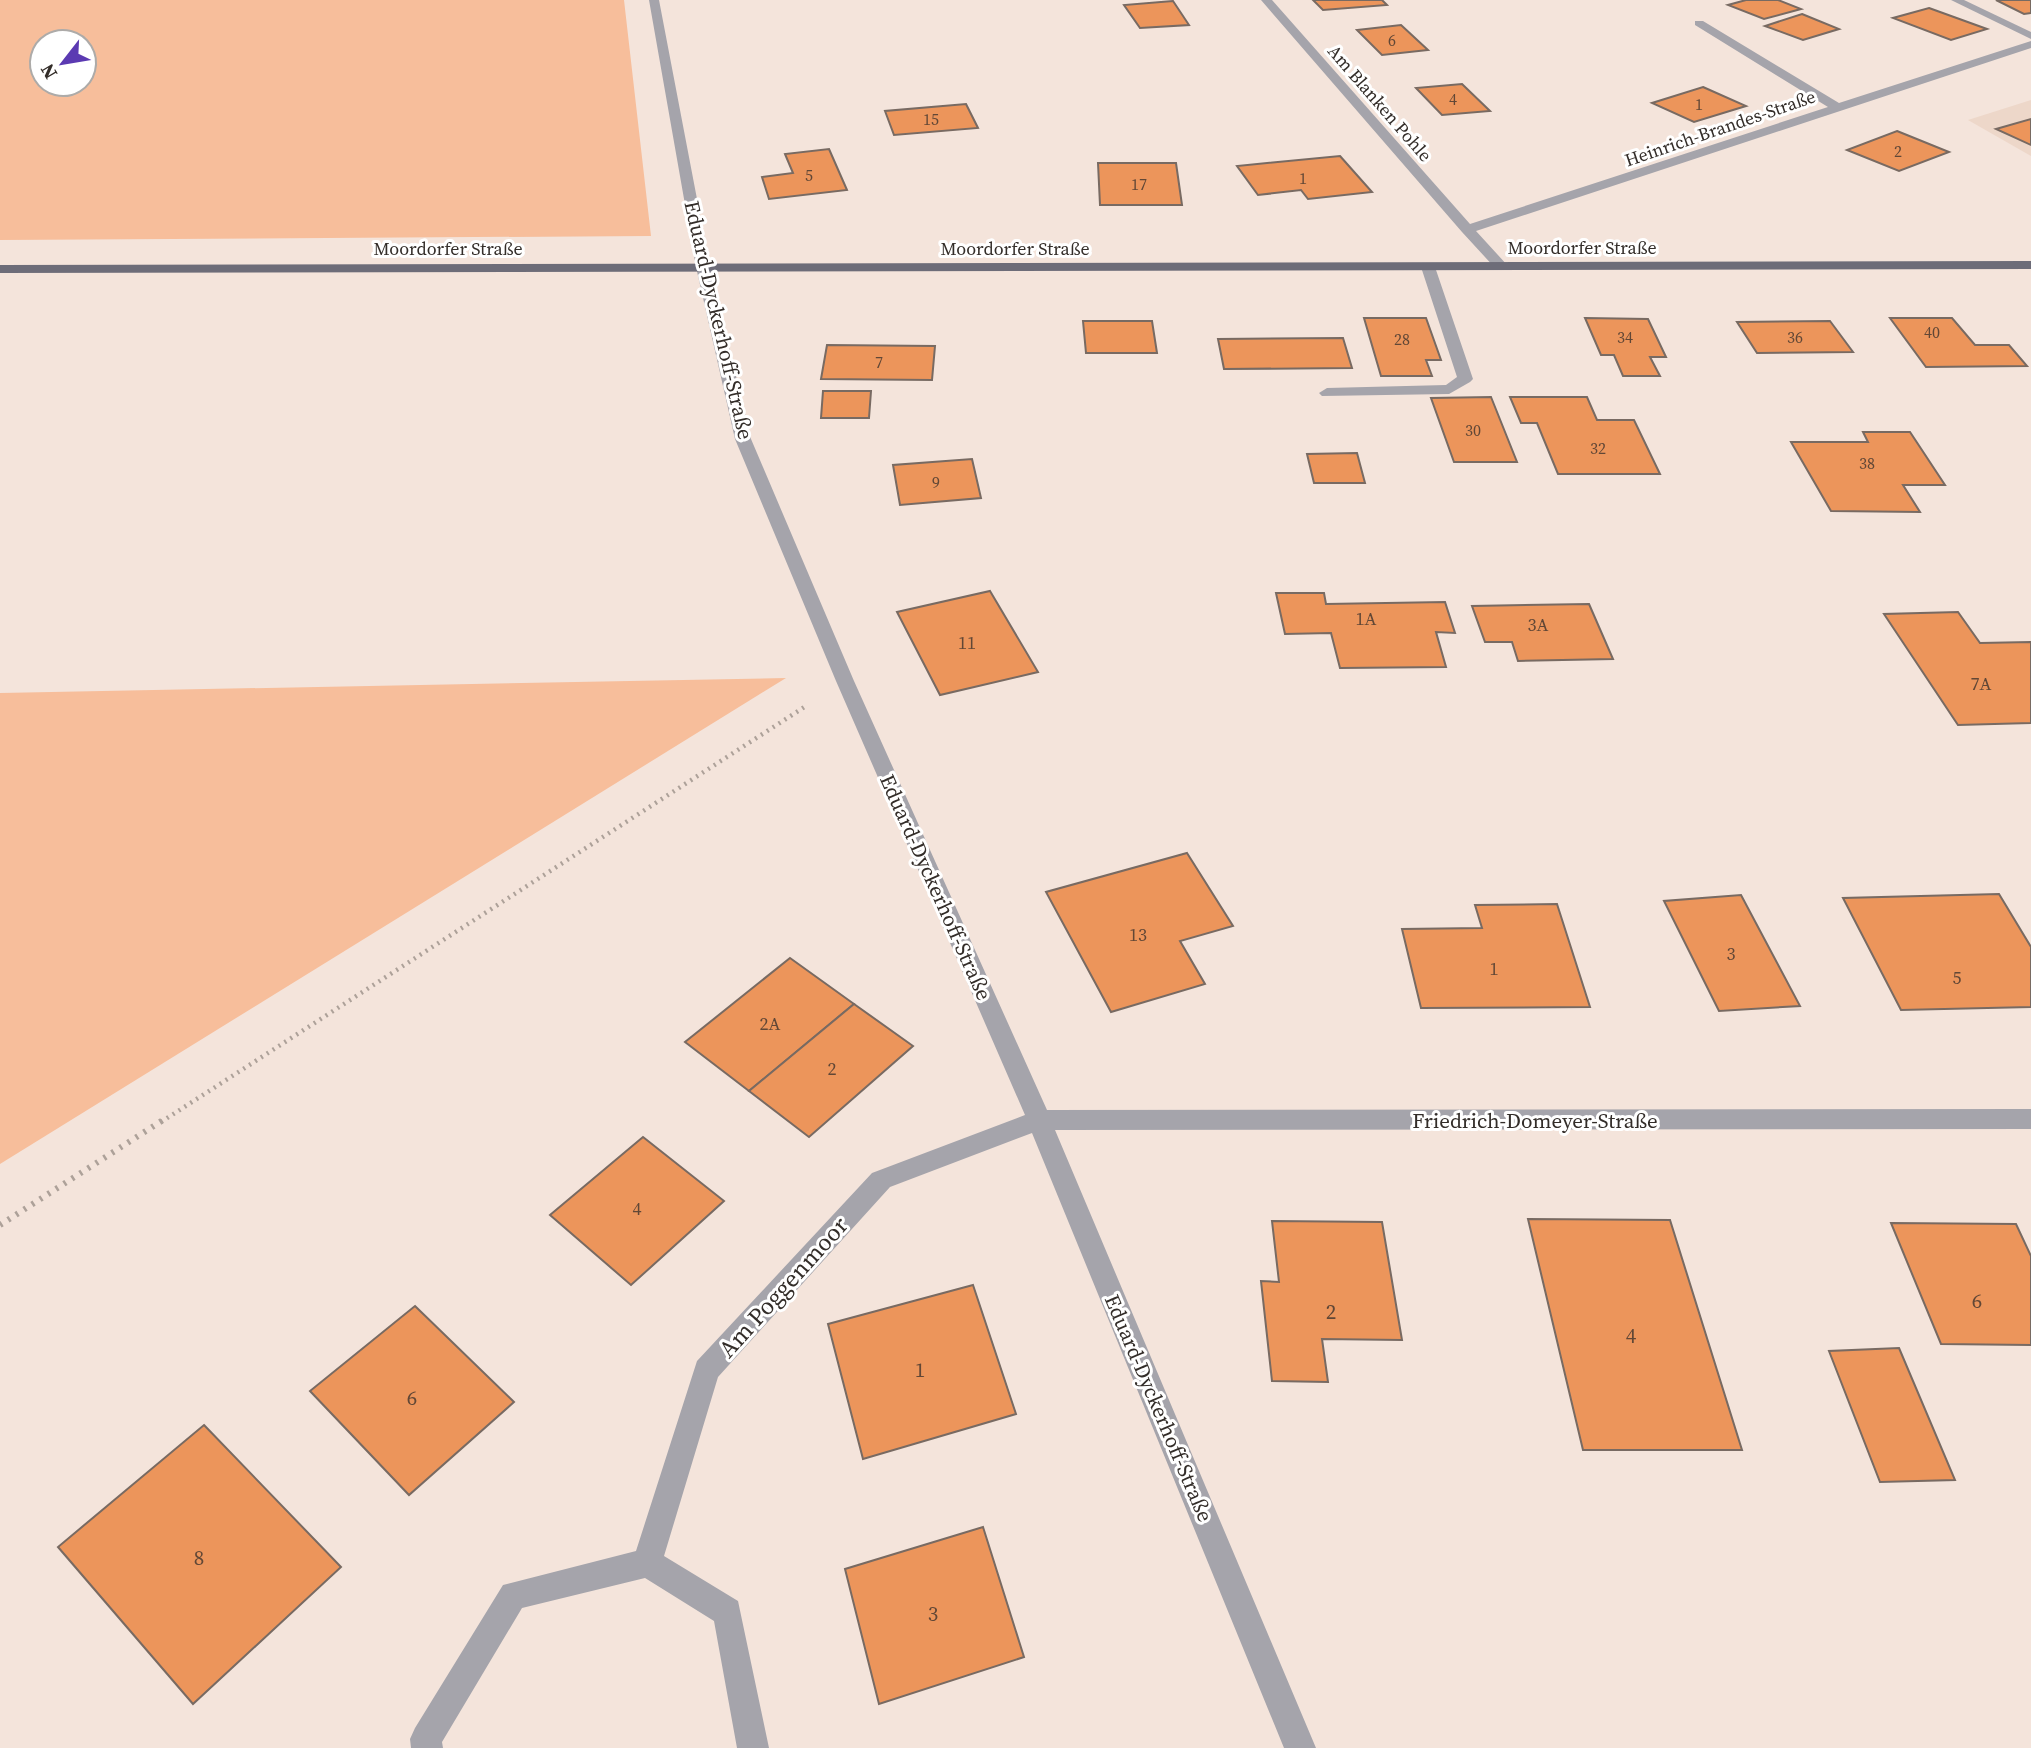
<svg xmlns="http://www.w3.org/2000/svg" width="2031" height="1748" font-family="'Source Serif 4',serif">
<rect width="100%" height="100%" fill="#f4e4db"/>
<!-- built -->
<path fill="#edd7c9" d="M 2031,100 L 2031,156 L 1968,120 Z"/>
<!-- green -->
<g fill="#f7be9b" fill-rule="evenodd">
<path d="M 0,0 L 624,0 L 651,236 L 0,240 ZM 84,42 L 84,84 L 42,84 L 42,42 Z"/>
<path d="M 786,678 L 0,1164 L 0,693 Z"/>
</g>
<!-- building -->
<g fill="#ec955b" stroke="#786a62" stroke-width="2">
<path d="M 1313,0 L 1382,0 L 1387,5 L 1323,10 Z"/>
<path d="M 1746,0 L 1778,0 L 1801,9 L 1764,19 L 1728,5 Z"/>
<path d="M 1996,0 L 2031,0 L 2031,13 L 2024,14 Z"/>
<path d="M 1173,1 L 1189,25 L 1140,28 L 1124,5 Z"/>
<path d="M 1929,8 L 1987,29 L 1951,40 L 1893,18 Z"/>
<path d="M 1802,14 L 1839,29 L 1803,40 L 1765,26 Z"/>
<path d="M 1401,25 L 1428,50 L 1382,55 L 1357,30 Z"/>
<path d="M 1462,84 L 1490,111 L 1442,115 L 1416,88 Z"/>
<path d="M 1703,87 L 1746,106 L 1694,122 L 1652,103 Z"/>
<path d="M 966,104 L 978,128 L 894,135 L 885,111 Z"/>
<path d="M 2031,119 L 2031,145 L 1996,129 Z"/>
<path d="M 1897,131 L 1949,152 L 1899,171 L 1847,150 Z"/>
<path d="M 829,149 L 847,190 L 769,199 L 762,177 L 793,173 L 785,154 Z"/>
<path d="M 1340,156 L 1372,192 L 1308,199 L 1301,190 L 1258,195 L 1237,166 Z"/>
<path d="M 1098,163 L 1176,163 L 1182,205 L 1100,205 Z"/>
<path d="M 1364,318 L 1426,318 L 1441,360 L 1426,360 L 1432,376 L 1381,376 Z"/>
<path d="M 1585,318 L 1648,319 L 1666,357 L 1650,357 L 1660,376 L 1623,376 L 1614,355 L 1601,355 Z"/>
<path d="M 1890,318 L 1952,318 L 1975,345 L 2009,345 L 2027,366 L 1926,367 Z"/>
<path d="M 1083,321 L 1152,321 L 1157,353 L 1086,353 Z"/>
<path d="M 1830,321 L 1853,352 L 1757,353 L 1737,322 Z"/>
<path d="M 1343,338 L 1352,368 L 1224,369 L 1218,339 Z"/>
<path d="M 827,345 L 935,346 L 932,380 L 821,379 Z"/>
<path d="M 823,391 L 871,391 L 869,418 L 821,418 Z"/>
<path d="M 1491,397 L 1517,462 L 1454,462 L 1431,398 Z"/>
<path d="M 1510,397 L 1587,397 L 1597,420 L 1634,420 L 1660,474 L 1558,474 L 1537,423 L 1521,423 Z"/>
<path d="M 1863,432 L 1910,432 L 1945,485 L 1903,485 L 1920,512 L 1831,511 L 1791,442 L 1868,442 Z"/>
<path d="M 1357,453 L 1365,483 L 1314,483 L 1307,454 Z"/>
<path d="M 972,459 L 981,498 L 900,505 L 893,465 Z"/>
<path d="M 990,591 L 1038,672 L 940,695 L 897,612 Z"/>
<path d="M 1276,593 L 1324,593 L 1326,604 L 1445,602 L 1455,633 L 1436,632 L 1446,667 L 1340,668 L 1331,633 L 1285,634 Z"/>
<path d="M 1589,604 L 1613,659 L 1518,661 L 1512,642 L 1485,642 L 1472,606 Z"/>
<path d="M 1958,612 L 1980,643 L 2031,642 L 2031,723 L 1958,725 L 1884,614 Z"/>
<path d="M 1187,853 L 1233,926 L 1180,941 L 1205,984 L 1111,1012 L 1046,892 Z"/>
<path d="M 1999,894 L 2031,947 L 2031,1007 L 1901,1010 L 1843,898 Z"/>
<path d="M 1741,895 L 1800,1006 L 1719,1011 L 1664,901 Z"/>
<path d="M 1557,904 L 1590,1007 L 1421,1008 L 1402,929 L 1482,928 L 1475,905 Z"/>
<path d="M 790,958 L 854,1004 L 749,1091 L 685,1042 Z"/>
<path d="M 854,1004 L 913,1046 L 809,1137 L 749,1091 Z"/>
<path d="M 643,1137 L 724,1201 L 631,1285 L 550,1215 Z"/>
<path d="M 1528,1219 L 1670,1220 L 1742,1450 L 1583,1450 Z"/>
<path d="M 1272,1221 L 1382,1222 L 1402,1340 L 1322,1339 L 1328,1382 L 1272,1381 L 1261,1281 L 1279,1282 Z"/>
<path d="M 1891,1223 L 2016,1224 L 2031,1256 L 2031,1345 L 1941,1344 Z"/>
<path d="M 973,1285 L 1016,1414 L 863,1459 L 828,1324 Z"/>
<path d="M 415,1306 L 514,1402 L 409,1495 L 310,1391 Z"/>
<path d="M 1899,1348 L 1955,1480 L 1880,1482 L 1829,1351 Z"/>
<path d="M 204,1425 L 341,1567 L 193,1704 L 58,1547 Z"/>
<path d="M 983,1527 L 1024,1657 L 879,1704 L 845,1569 Z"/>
</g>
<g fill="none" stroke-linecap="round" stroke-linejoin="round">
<!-- path-far1 -->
<path stroke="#ada199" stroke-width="4.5" stroke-dasharray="2 5" stroke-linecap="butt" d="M 161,1122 L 806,706"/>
<!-- path -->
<path stroke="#ada199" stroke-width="6" stroke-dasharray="2.5 7" stroke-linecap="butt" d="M 0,1225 L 163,1120"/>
<!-- minor -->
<g fill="#a5a4ab" fill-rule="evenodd">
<path d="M 649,0 L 659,0 L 710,267 L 751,439 L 854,681 L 1047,1110 L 2031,1109 L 2031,1129 L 1055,1130 L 1316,1748 L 1284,1748 L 1032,1133 L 890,1187 L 718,1377 L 664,1556 L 738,1601 L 769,1748 L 737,1748 L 714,1621 L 645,1578 L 522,1608 L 442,1742 L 443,1748 L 411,1748 L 410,1739 L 415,1728 L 503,1585 L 636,1551 L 697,1361 L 872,1173 L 1025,1115 L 836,681 L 735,439 L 696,267 Z"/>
<path d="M 1261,0 L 1272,0 L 1470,224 L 1828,107 L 1695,25 L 1695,21 L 1703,21 L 1839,103 L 2031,41 L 2031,48 L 1476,231 L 1508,266 L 1501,270 L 1496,269 L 1462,232 Z"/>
<path d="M 1951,0 L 1964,0 L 2031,32 L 2031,39 Z"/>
<path d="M 1428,263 L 1435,267 L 1473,379 L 1470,382 L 1449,394 L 1322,396 L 1319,393 L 1327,388 L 1446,385 L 1457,377 L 1421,267 Z"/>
</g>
<!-- major -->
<path fill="#6d6c78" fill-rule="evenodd" d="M 2031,261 L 2031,269 L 0,273 L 0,265 Z"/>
</g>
<g text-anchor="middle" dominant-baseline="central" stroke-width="6" stroke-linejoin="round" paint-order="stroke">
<!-- far-number labels -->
<g font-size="16" fill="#614736">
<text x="1392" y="40">6</text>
<text x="1453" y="99">4</text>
<text x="1699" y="104">1</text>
<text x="931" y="119">15</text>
<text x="1898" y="151">2</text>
<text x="809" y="175">5</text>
<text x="1303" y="178">1</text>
<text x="1139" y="184">17</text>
<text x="1932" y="332">40</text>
<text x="1625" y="337">34</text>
<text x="1795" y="337">36</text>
<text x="1402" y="339">28</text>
<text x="879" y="362">7</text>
<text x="1473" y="430">30</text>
<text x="1598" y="448">32</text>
<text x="1867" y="463">38</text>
<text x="936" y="482">9</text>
</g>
<!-- far-street labels -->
<g font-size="18" fill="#332d29" stroke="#fff">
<text transform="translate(1380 103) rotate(49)">Am Blanken Pohle</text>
<text transform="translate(1720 128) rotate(-19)">Heinrich-Brandes-Straße</text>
<text x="1582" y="247">Moordorfer Straße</text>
<text x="448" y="248">Moordorfer Straße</text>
<text x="1015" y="248">Moordorfer Straße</text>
</g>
<!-- number labels -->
<g font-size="18" fill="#614736">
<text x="1366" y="618">1A</text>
<text x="1538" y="624">3A</text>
<text x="967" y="642">11</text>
<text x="1981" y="683">7A</text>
<text x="1138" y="934">13</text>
<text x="1731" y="953">3</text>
<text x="1494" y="968">1</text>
<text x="1957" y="977">5</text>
<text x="770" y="1023">2A</text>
<text x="832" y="1068">2</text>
<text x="637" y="1208">4</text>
</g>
<!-- street labels -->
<g font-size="21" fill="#332d29" stroke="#fff">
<text transform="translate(719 320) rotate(77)">Eduard-Dyckerhoff-Straße</text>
<text transform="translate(936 887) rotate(66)">Eduard-Dyckerhoff-Straße</text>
<text x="1535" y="1120">Friedrich-Domeyer-Straße</text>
<text transform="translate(1159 1408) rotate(67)">Eduard-Dyckerhoff-Straße</text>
</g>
<!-- near-number labels -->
<g font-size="21" fill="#614736">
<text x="1977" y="1300">6</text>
<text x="1331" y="1311">2</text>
<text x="1631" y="1335">4</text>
<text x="920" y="1369">1</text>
<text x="412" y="1397">6</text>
<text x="199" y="1557">8</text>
<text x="933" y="1613">3</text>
</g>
<!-- near-street labels -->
<g font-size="24" fill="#332d29" stroke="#fff">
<text transform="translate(783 1287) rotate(-48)">Am Poggenmoor</text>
</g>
</g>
<!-- north arrow -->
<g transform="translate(63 63) rotate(239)"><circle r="33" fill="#ffffff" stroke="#adaba9" stroke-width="2"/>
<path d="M0-5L12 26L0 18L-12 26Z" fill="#5b3ab2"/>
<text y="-10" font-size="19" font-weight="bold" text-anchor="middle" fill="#332d29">N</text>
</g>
</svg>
